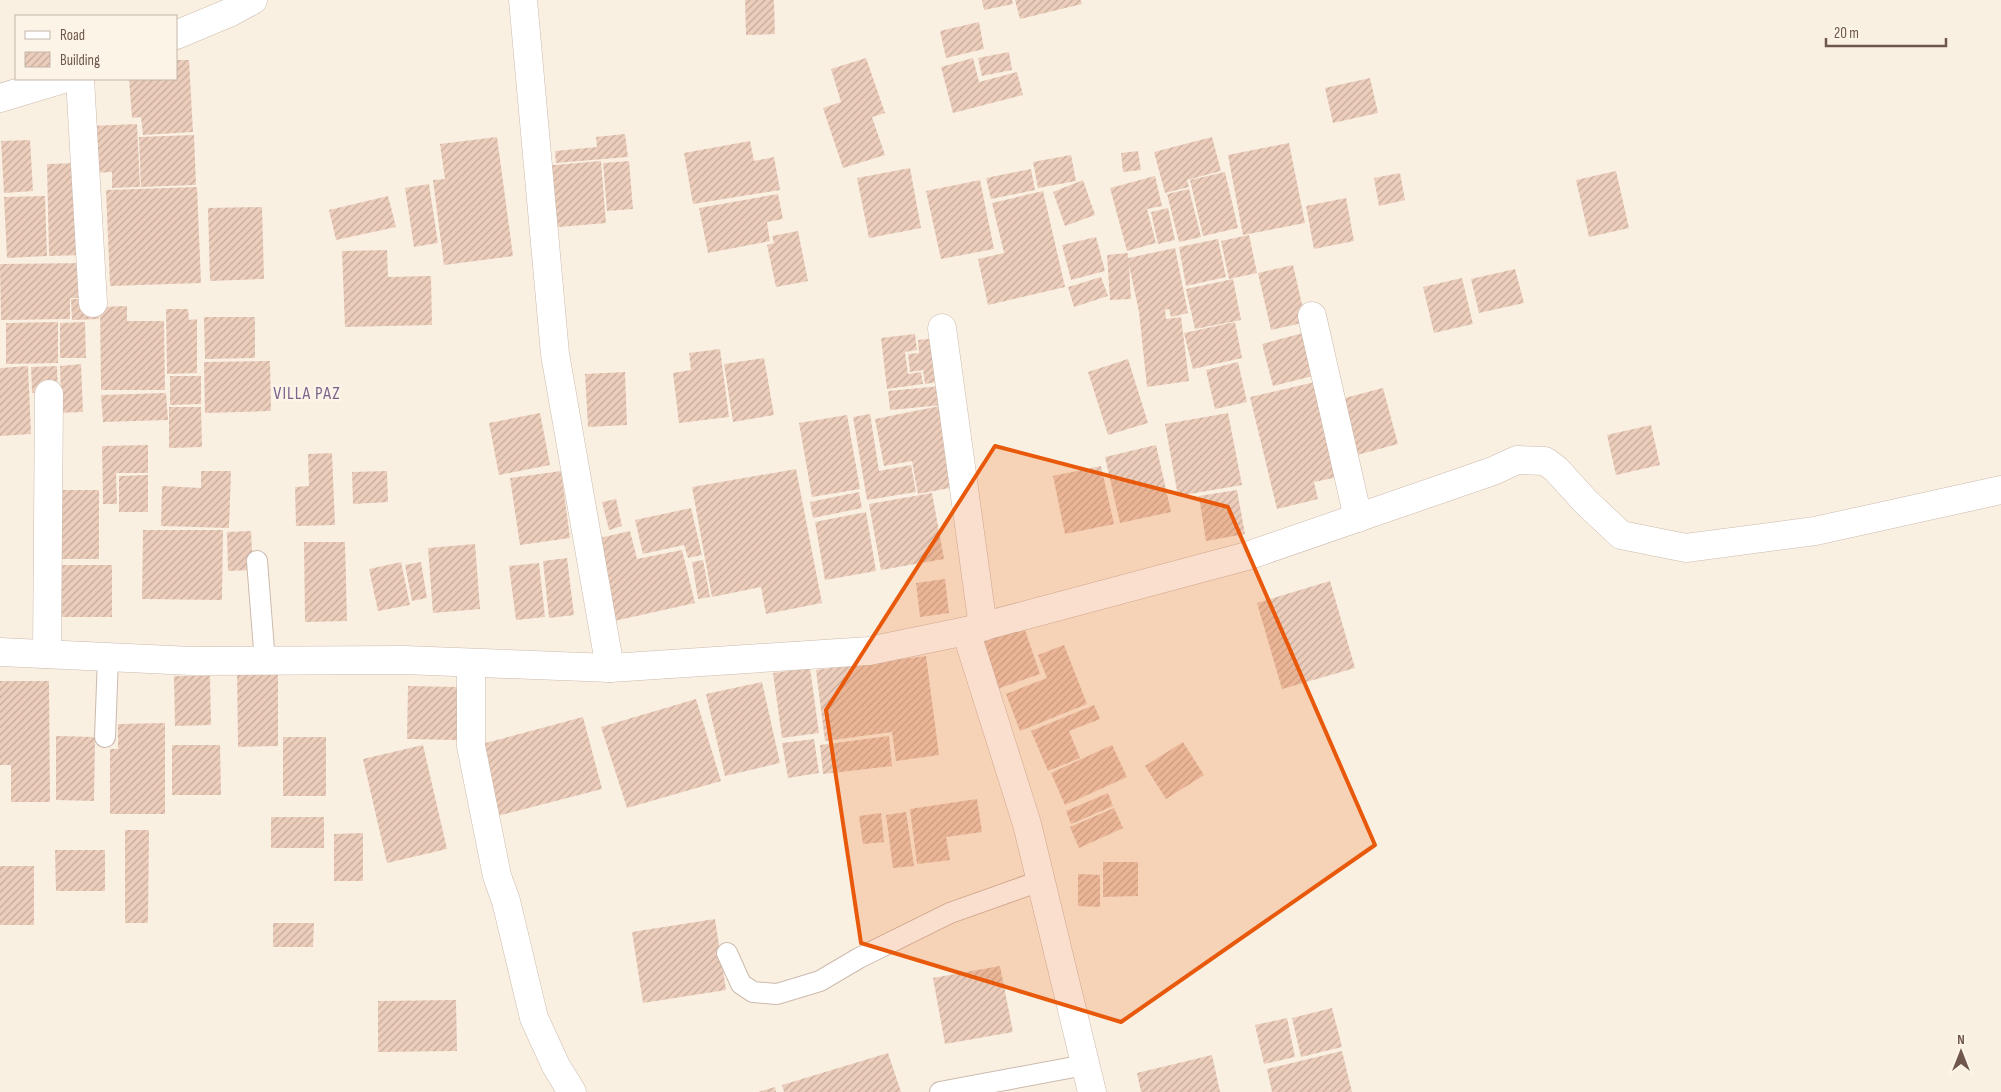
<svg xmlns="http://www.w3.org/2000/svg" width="2001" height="1092" font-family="'Sofia Sans Condensed',sans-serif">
<defs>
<pattern id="building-hatch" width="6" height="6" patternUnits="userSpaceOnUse" patternTransform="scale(1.25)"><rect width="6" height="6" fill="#edcebc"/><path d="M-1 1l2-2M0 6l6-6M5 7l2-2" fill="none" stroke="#c4aa9b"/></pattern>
</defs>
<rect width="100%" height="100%" fill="#faf0e2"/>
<!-- building -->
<g fill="url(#building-hatch)">
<path d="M 745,0 L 774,0 L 775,34 L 746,35 Z"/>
<path d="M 982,0 L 1012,0 L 1013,4 L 984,10 Z"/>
<path d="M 1015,0 L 1081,0 L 1082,4 L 1020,19 Z"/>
<path d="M 979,22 L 984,49 L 946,58 L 940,31 Z"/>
<path d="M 1009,52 L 1012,70 L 982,76 L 978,58 Z"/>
<path d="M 866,58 L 885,113 L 872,117 L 885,155 L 843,168 L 823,108 L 841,102 L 831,69 Z"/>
<path d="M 973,58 L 979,82 L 1017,72 L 1023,95 L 953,113 L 941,67 Z"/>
<path d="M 176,60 L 189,60 L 193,132 L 143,135 L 141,117 L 132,118 L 129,79 L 176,79 Z"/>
<path d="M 1370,78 L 1378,113 L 1333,123 L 1325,88 Z"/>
<path d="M 137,124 L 140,187 L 112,188 L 112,172 L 92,173 L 90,126 Z"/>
<path d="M 625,134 L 628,157 L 556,163 L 555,151 L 597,147 L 596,137 Z"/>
<path d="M 194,135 L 196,185 L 141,187 L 139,137 Z"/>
<path d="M 497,137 L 513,256 L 444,265 L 433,180 L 445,179 L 440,144 Z"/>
<path d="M 1212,137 L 1221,171 L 1187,180 L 1189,187 L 1165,193 L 1154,152 Z"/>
<path d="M 30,140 L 33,191 L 4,193 L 1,141 Z"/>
<path d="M 750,141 L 754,161 L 774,157 L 780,190 L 693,204 L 684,153 Z"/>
<path d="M 1289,143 L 1305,223 L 1243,235 L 1228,155 Z"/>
<path d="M 1138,151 L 1141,170 L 1123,172 L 1121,153 Z"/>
<path d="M 1071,155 L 1076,181 L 1038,188 L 1033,162 Z"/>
<path d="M 601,161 L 606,223 L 547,228 L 542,166 Z"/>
<path d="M 629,161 L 633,209 L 607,211 L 603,163 Z"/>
<path d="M 80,163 L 82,255 L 49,256 L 47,164 Z"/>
<path d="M 910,168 L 921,228 L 869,238 L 857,178 Z"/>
<path d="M 1031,169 L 1035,190 L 991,199 L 986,178 Z"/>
<path d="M 1616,171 L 1629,228 L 1589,237 L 1576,180 Z"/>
<path d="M 1225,172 L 1238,228 L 1203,236 L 1190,180 Z"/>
<path d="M 1400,173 L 1405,200 L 1379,206 L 1374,178 Z"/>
<path d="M 1155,176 L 1162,206 L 1147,209 L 1156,243 L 1127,251 L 1110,188 Z"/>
<path d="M 980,180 L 994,249 L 941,259 L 926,191 Z"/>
<path d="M 1083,180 L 1095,215 L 1065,226 L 1053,192 Z"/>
<path d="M 429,184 L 438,243 L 414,247 L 405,188 Z"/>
<path d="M 197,187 L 201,283 L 110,286 L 106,190 Z"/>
<path d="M 1189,189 L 1201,237 L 1179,242 L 1167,194 Z"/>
<path d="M 1043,191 L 1065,287 L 988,305 L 978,259 L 1004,253 L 992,203 Z"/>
<path d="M 778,194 L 783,219 L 767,222 L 770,241 L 708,253 L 699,208 Z"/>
<path d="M 45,196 L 47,256 L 7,258 L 4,197 Z"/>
<path d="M 388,196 L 396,227 L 336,240 L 329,210 Z"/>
<path d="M 1346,198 L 1354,241 L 1314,249 L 1306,206 Z"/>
<path d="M 262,207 L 264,279 L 210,281 L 208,208 Z"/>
<path d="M 1168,208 L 1175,240 L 1158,244 L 1151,212 Z"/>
<path d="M 798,231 L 808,281 L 776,287 L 767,245 L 774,243 L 772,236 Z"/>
<path d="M 1249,235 L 1257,273 L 1229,279 L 1221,241 Z"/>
<path d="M 1096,237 L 1105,271 L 1071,280 L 1062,245 Z"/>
<path d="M 1218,239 L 1226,277 L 1186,286 L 1179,247 Z"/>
<path d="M 1175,248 L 1188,313 L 1171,317 L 1169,309 L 1165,310 L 1166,319 L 1181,317 L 1189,381 L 1147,387 L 1139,312 L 1129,265 L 1131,299 L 1110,300 L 1107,255 L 1128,253 L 1128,258 Z"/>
<path d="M 387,250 L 388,277 L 431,276 L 432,325 L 345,327 L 342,251 Z"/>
<path d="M 87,263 L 87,298 L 70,298 L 70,319 L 1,320 L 0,264 Z"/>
<path d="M 1293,265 L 1306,322 L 1271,330 L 1258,273 Z"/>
<path d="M 1515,269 L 1524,303 L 1479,313 L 1471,279 Z"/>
<path d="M 1101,277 L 1108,296 L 1074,307 L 1068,287 Z"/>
<path d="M 1462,278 L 1473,324 L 1434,333 L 1423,287 Z"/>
<path d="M 1233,279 L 1241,320 L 1195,329 L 1186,289 Z"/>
<path d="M 71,299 L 90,299 L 99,311 L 99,319 L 72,320 Z"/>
<path d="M 127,306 L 127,321 L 164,321 L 165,390 L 101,390 L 100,307 Z"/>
<path d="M 166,309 L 188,309 L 189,320 L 197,319 L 197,373 L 167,374 Z"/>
<path d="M 204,317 L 255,317 L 255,358 L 205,359 Z"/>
<path d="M 58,322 L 58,363 L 6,364 L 6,323 Z"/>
<path d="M 85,322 L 86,358 L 60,358 L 60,323 Z"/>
<path d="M 1235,322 L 1242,358 L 1193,369 L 1184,333 Z"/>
<path d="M 1307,332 L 1317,375 L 1273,386 L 1262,344 Z"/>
<path d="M 915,334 L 917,350 L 905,352 L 908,374 L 921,372 L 923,384 L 887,389 L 881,338 Z"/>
<path d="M 938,338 L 943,381 L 925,384 L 923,370 L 910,372 L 908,354 L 919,353 L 918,340 Z"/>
<path d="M 720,349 L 729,417 L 679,423 L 673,373 L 691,370 L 689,353 Z"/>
<path d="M 764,358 L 774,415 L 733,422 L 724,364 Z"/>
<path d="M 1128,359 L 1148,423 L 1108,435 L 1088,372 Z"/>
<path d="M 270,361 L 271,411 L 205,413 L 204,362 Z"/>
<path d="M 1238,362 L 1247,402 L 1215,409 L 1206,370 Z"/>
<path d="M 81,364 L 83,412 L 54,413 L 61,396 L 60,366 Z"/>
<path d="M 28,366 L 31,434 L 0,436 L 0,368 Z"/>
<path d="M 57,366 L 58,392 L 32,393 L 31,367 Z"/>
<path d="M 625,372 L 627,425 L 588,427 L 585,374 Z"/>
<path d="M 170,376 L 201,376 L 201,404 L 170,405 Z"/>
<path d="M 1315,382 L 1338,477 L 1314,482 L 1318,499 L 1277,509 L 1250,397 Z"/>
<path d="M 941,386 L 943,405 L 890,410 L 888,391 Z"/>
<path d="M 1383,388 L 1398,444 L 1357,455 L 1341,399 Z"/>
<path d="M 166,393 L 168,420 L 103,422 L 101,395 Z"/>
<path d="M 945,405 L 960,486 L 918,494 L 912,461 L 884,466 L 875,419 Z"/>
<path d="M 169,407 L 201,407 L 202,447 L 169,448 Z"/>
<path d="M 540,413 L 550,465 L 499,475 L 489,423 Z"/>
<path d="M 1228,413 L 1242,485 L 1178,496 L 1165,424 Z"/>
<path d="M 870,414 L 879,471 L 911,465 L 916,492 L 867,500 L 853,417 Z"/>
<path d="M 847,415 L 860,489 L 812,497 L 799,423 Z"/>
<path d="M 1651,425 L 1660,465 L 1616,475 L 1607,435 Z"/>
<path d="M 148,445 L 148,473 L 116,473 L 117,504 L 103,504 L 102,446 Z"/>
<path d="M 1156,445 L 1171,512 L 1120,523 L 1105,457 Z"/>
<path d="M 332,453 L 335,525 L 296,526 L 295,487 L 309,486 L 308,454 Z"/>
<path d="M 1101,466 L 1114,524 L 1065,534 L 1053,476 Z"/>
<path d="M 796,469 L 822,603 L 766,614 L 761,587 L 712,597 L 692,487 Z"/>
<path d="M 201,471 L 231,471 L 229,528 L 161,526 L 162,486 L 201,488 Z"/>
<path d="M 387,471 L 388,502 L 353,504 L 352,472 Z"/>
<path d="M 561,471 L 570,538 L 520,545 L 510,478 Z"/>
<path d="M 148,475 L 148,512 L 119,512 L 119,476 Z"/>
<rect x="56" y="490" width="43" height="69"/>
<path d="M 1237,490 L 1245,534 L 1206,541 L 1199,496 Z"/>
<path d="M 859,492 L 862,508 L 813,518 L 810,502 Z"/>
<path d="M 932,493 L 944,559 L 881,570 L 869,504 Z"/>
<path d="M 616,499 L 622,526 L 609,530 L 602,502 Z"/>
<path d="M 691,508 L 702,555 L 688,558 L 684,545 L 643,554 L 635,520 Z"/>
<path d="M 866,512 L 876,571 L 825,580 L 815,522 Z"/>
<path d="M 143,530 L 223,530 L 222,600 L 142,599 Z"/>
<path d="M 251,531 L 253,570 L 228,571 L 227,532 Z"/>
<path d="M 630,531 L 637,559 L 682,550 L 695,603 L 614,621 L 595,539 Z"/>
<path d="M 304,542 L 345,542 L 347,621 L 305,622 Z"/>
<path d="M 475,544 L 480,609 L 433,613 L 428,548 Z"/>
<path d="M 567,558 L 574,615 L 549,618 L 543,561 Z"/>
<path d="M 703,560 L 710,597 L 698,599 L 692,562 Z"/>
<path d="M 401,562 L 410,605 L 378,611 L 369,569 Z"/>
<path d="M 421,562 L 427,598 L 412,601 L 405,565 Z"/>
<path d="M 539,563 L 545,617 L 516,620 L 509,566 Z"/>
<rect x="60" y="565" width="52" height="52"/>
<path d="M 945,579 L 949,613 L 920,617 L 916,583 Z"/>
<path d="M 1330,581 L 1355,668 L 1282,689 L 1257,603 Z"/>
<path d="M 1024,627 L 1040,674 L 994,690 L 978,644 Z"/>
<path d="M 1064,645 L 1087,704 L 1020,731 L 1006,694 L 1047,678 L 1038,655 Z"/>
<path d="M 926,656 L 939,755 L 896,761 L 892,732 L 825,741 L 816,670 Z"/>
<path d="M 810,668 L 819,733 L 782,738 L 773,673 Z"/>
<path d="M 237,672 L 278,672 L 278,746 L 238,747 Z"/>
<path d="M 174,676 L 210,676 L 211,725 L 175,726 Z"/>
<path d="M 0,681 L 49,681 L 50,802 L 11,802 L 11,765 L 0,765 Z"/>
<path d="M 762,682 L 780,763 L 725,776 L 706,694 Z"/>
<path d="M 408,686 L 458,687 L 457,740 L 407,739 Z"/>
<path d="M 696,699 L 721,781 L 627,808 L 601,727 Z"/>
<path d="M 1094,705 L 1100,719 L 1069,731 L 1080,758 L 1048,771 L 1031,731 Z"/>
<path d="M 583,717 L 602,789 L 497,816 L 478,745 Z"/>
<path d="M 165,723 L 165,814 L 110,814 L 110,749 L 118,749 L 118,724 Z"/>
<path d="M 56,736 L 95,737 L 94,801 L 56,800 Z"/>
<path d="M 889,736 L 892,766 L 823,774 L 820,745 Z"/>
<rect x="283" y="737" width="43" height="59"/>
<path d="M 814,739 L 819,773 L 788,778 L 782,743 Z"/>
<path d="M 1183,742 L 1204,775 L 1166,799 L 1145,766 Z"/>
<path d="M 172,745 L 220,745 L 221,795 L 172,795 Z"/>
<path d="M 423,745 L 447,849 L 387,863 L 363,759 Z"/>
<path d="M 1112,745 L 1127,777 L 1065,805 L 1051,773 Z"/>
<path d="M 1108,793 L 1113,806 L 1071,824 L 1066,811 Z"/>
<path d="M 977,799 L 982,832 L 946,837 L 950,860 L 917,864 L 910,809 Z"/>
<path d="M 1114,808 L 1123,828 L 1079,848 L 1070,827 Z"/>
<path d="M 906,812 L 914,866 L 893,868 L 886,815 Z"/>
<path d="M 881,813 L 884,842 L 863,844 L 859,816 Z"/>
<rect x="271" y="817" width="53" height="31"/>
<path d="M 125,830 L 149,830 L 148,923 L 125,923 Z"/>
<path d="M 363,833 L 363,881 L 334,881 L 334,834 Z"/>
<path d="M 55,850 L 105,850 L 105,891 L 56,891 Z"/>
<path d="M 1103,862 L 1138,862 L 1138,896 L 1103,897 Z"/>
<rect x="0" y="866" width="34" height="59"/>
<path d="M 1078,874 L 1100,875 L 1100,907 L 1078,906 Z"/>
<path d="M 715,919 L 726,990 L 643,1003 L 632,932 Z"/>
<path d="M 273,923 L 314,923 L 313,947 L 273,947 Z"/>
<path d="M 1000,966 L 1013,1032 L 945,1044 L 933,978 Z"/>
<path d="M 456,1000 L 457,1051 L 378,1052 L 378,1001 Z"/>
<path d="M 1332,1008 L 1342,1047 L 1301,1057 L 1292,1018 Z"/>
<path d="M 1287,1018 L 1295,1057 L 1264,1064 L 1255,1025 Z"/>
<path d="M 1342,1051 L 1352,1092 L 1272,1092 L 1267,1069 Z"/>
<path d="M 888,1053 L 901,1092 L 784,1092 L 782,1085 Z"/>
<path d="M 1212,1055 L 1220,1092 L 1141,1092 L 1137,1073 Z"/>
<path d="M 775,1087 L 776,1092 L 758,1092 Z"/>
</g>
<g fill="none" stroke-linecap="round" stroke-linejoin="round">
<!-- lane casing -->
<g stroke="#ccbaad" stroke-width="22">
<g id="lane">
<path d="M 257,561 L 265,662"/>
<path d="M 105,737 L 108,657"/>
<path d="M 727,953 L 741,984 L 753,992 L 777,994 L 820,981 L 859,958 L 950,913 L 1040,881"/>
<path d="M 940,1092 L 1085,1065"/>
</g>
</g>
<!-- street casing -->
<g stroke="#ccbaad" stroke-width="29">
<g id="street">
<path d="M 523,0 L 555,354 L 610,668"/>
<path d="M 176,35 L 231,12 L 253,0"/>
<path d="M 80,79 L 93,303"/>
<path d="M 0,98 L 63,79"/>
<path d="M 1312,316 L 1358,518"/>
<path d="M 942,328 L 983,627"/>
<path d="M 966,631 L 1027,824 L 1092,1092"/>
<path d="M 0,652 L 192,661 L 404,660 L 610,668 L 869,651 L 966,631 L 1247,556 L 1493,471 L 1517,460 L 1545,461 L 1556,469 L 1585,501 L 1621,535 L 1686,548 L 1815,531 L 2001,490"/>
<path d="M 47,654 L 49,394"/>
<path d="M 471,663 L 471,746 L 497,876 L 506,901 L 534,1018 L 556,1066 L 572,1092"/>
</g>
</g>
<!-- lane -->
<use href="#lane" stroke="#fff" stroke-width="20"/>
<!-- street -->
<use href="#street" stroke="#fff" stroke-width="28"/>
</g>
<!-- marked area -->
<path fill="#e8590c" fill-opacity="0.2" stroke="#e8590c" stroke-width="4" stroke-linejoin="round" d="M 995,446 L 1228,507 L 1375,845 L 1121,1022 L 861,943 L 826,710 Z"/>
<g text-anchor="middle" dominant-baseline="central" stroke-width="5" stroke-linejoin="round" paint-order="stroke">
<!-- neighbourhood labels -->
<g font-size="18" letter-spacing="1" fill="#7c638c" stroke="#fdf4e8">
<text x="307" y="393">VILLA PAZ</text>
</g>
</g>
<!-- legend -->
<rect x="15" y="15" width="162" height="65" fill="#fdf4e8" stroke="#c4b5a9"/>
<rect x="25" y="31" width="25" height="8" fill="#ffffff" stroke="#c4b5a9"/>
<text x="60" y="40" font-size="15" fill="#6f574b">Road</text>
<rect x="25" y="52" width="25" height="15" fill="url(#building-hatch)" stroke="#c4b5a9"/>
<text x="60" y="65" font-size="15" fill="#6f574b">Building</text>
<!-- north arrow -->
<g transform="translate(1961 1052)" stroke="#fdf4e8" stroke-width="4" paint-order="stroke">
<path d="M0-4L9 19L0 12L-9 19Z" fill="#6f574b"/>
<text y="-8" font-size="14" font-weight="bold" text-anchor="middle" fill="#6f574b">N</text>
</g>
<!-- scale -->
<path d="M1826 38v8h120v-8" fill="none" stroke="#6f574b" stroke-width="2.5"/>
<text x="1834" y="38" font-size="15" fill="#6f574b" stroke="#fdf4e8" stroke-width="4" paint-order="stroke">20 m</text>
</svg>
